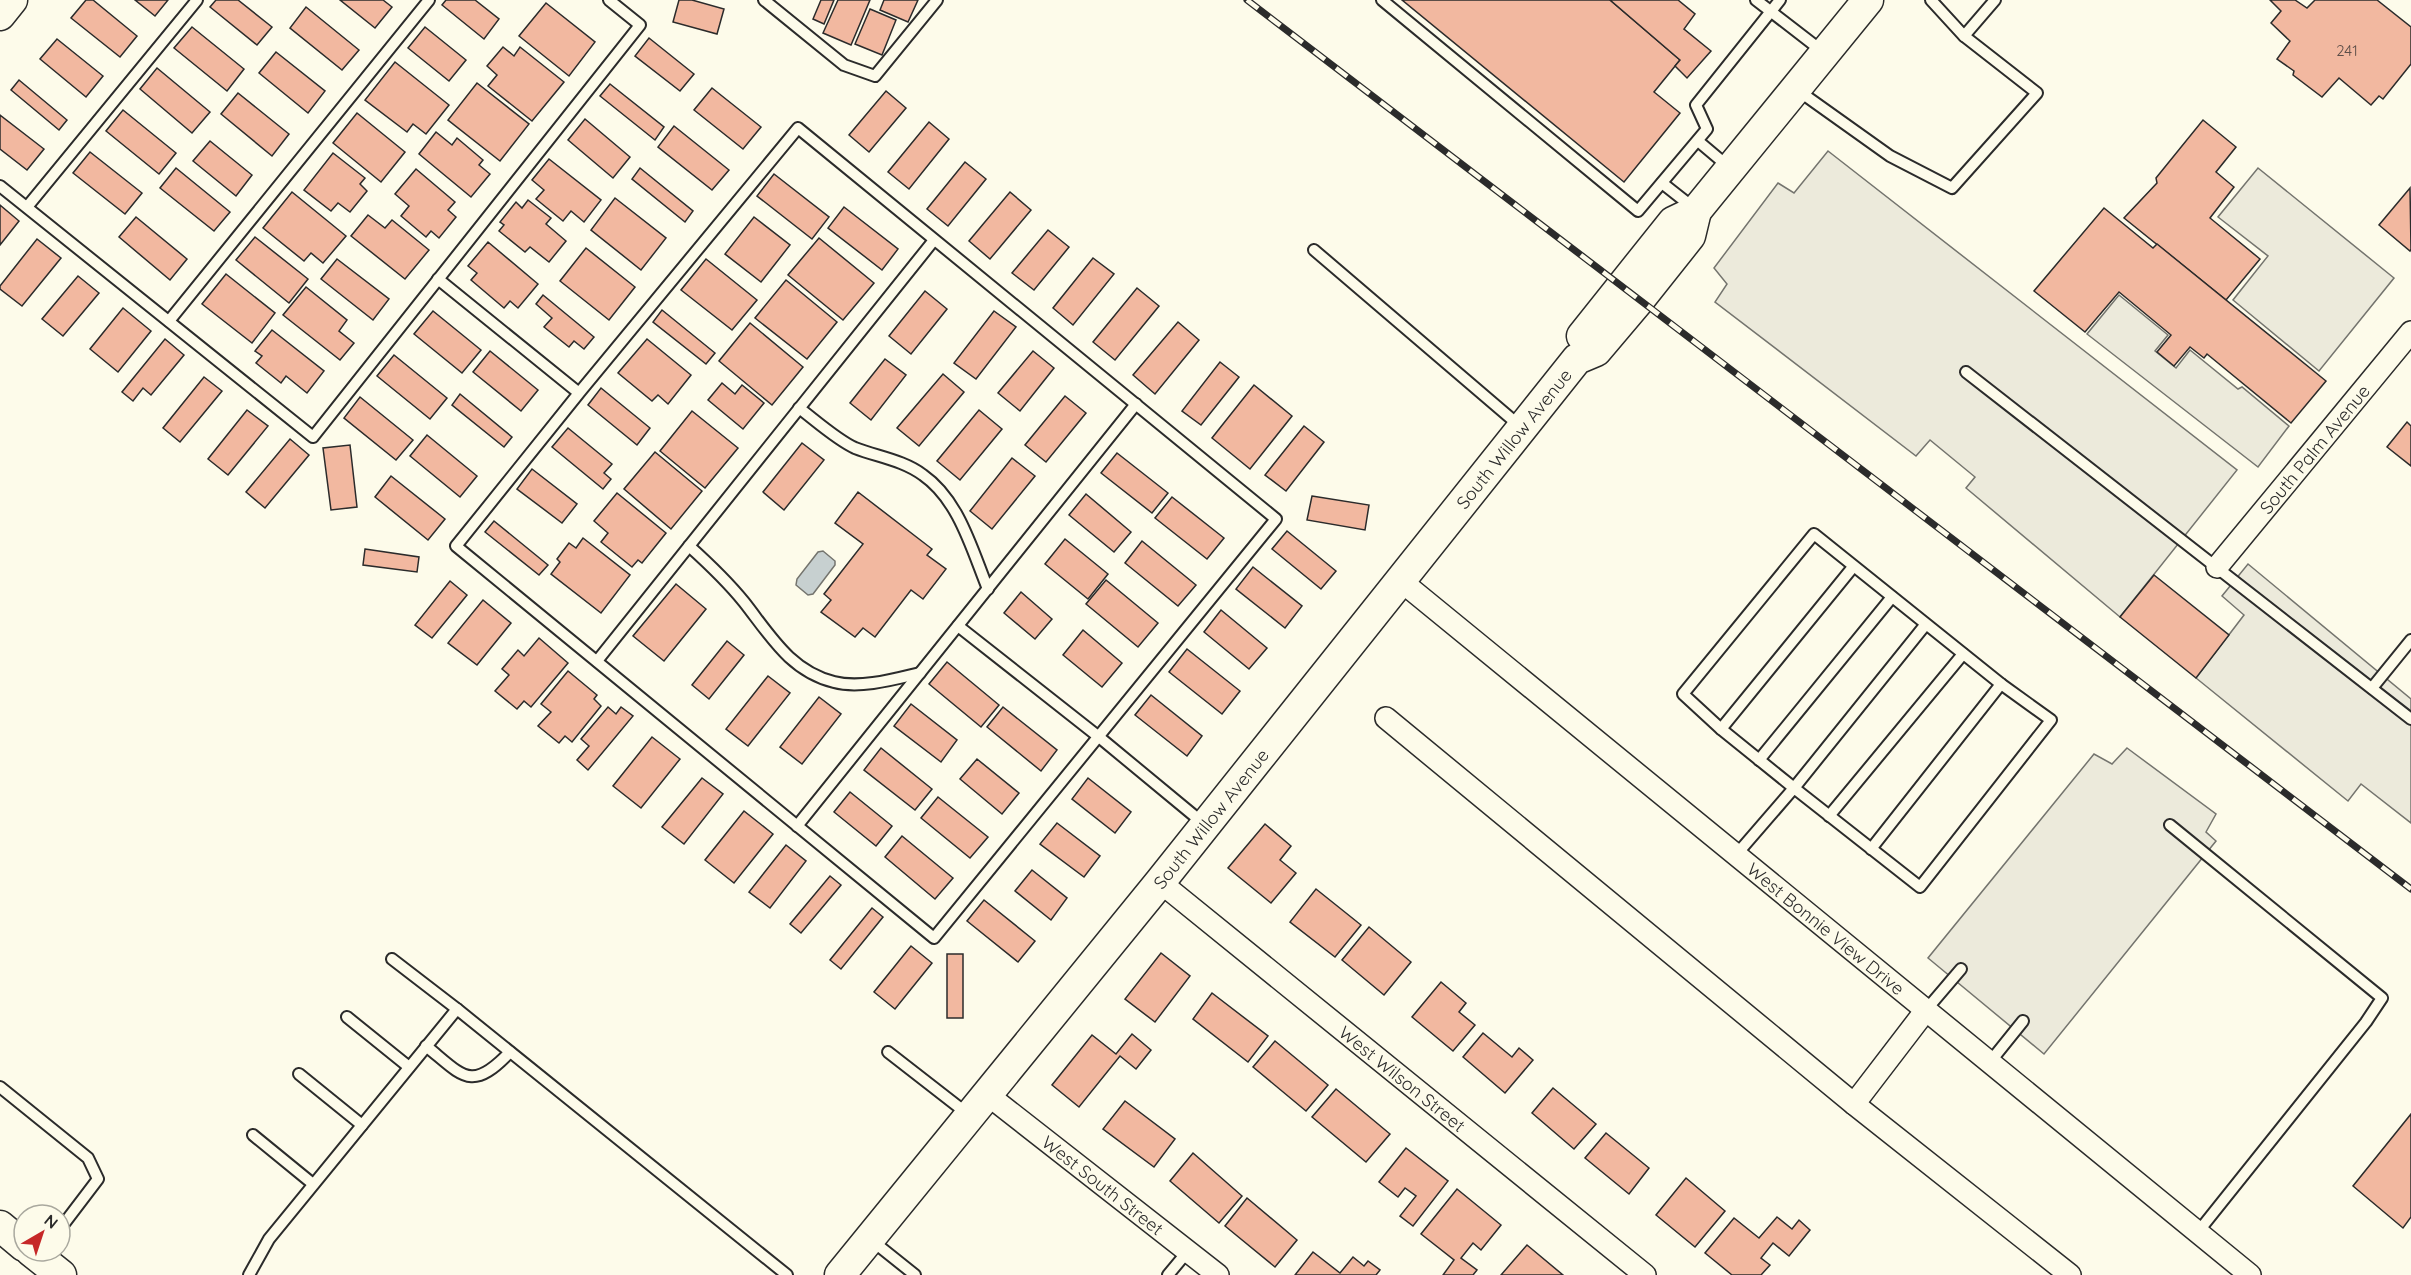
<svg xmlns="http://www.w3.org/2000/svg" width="2411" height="1275" font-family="Quicksand,sans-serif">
<rect width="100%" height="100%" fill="#fdfbea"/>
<!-- parking -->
<g fill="#eceadb" stroke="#74746e" stroke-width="1.5">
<path d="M 1828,151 L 2237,470 L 2120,617 L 1966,488 L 1975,477 L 1930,440 L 1916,456 L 1715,302 L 1727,284 L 1714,268 L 1778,183 L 1794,193 Z"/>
<path d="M 2258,168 L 2394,278 L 2319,371 L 2233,300 L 2268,256 L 2218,217 Z"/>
<path d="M 2119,295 L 2168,335 L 2155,351 L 2176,368 L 2190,350 L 2238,389 L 2242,387 L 2289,426 L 2258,467 L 2087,334 Z"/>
<path d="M 2248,564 L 2411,699 L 2411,823 L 2361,784 L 2348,801 L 2196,678 L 2244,615 L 2222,596 Z"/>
<path d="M 2127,748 L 2216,814 L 2206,832 L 2216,841 L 2044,1054 L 1928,958 L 2094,754 L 2112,764 Z"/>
</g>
<!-- water -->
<path fill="#c7d0d0" stroke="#74746e" stroke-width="1.5" d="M 823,551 L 835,561 L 835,565 L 813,594 L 808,595 L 796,585 L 797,579 L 818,552 Z"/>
<!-- building -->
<g fill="#f2b8a0" stroke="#2b2b2b" stroke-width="1.5">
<path d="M 86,0 L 93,0 L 137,36 L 120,57 L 71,18 Z"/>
<path d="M 135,0 L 168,0 L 155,16 Z"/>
<path d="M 216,0 L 238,0 L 272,27 L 257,45 L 210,7 Z"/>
<path d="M 340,0 L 383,0 L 392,7 L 375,28 Z"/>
<path d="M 446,0 L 475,0 L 499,19 L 484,39 L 442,5 Z"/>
<path d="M 679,0 L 692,0 L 724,9 L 717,34 L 673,22 Z"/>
<path d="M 821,0 L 834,0 L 824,24 L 813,19 Z"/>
<path d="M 838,0 L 870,0 L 851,45 L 823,33 Z"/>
<path d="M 884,0 L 918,0 L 908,22 L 880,10 Z"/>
<path d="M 1402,0 L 1610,0 L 1680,60 L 1654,92 L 1680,113 L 1624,182 Z"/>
<path d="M 1610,0 L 1678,0 L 1695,14 L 1684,29 L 1711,51 L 1687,78 L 1675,66 L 1680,60 Z"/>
<path d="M 2270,0 L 2295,0 L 2307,8 L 2315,0 L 2377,0 L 2411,27 L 2411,64 L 2383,99 L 2379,96 L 2371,105 L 2339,78 L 2322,97 L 2293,75 L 2294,71 L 2277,59 L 2290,41 L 2271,23 L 2281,11 Z"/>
<path d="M 546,3 L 595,42 L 569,76 L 519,36 Z"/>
<path d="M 306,7 L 359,50 L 342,70 L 290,28 Z"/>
<path d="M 870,9 L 896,20 L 882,55 L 855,44 Z"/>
<path d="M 192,27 L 244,69 L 227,91 L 174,48 Z"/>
<path d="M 425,27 L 466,60 L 449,81 L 408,48 Z"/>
<path d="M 649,38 L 694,74 L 680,91 L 635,56 Z"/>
<path d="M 57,39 L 103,76 L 86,97 L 40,59 Z"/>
<path d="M 503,47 L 514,56 L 520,47 L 564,82 L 532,121 L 488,86 L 497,75 L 487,66 Z"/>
<path d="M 276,52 L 325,91 L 308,113 L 259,73 Z"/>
<path d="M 395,62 L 449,105 L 426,134 L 413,124 L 407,132 L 365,100 Z"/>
<path d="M 157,68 L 210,112 L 192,133 L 140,89 Z"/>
<path d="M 19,80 L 67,120 L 59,130 L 11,90 Z"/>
<path d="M 477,83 L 529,124 L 500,161 L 448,120 Z"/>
<path d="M 610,84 L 664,127 L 655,140 L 600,96 Z"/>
<path d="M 712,88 L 761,127 L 743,149 L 694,110 Z"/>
<path d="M 886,91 L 906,108 L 869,152 L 849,135 Z"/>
<path d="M 238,93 L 289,134 L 272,156 L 221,114 Z"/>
<path d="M 123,110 L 176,153 L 159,174 L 106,131 Z"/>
<path d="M 357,113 L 405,152 L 381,182 L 333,143 Z"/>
<path d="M 0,115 L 44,149 L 27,170 L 0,149 Z"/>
<path d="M 585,119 L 630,157 L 613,178 L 568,140 Z"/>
<path d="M 2203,120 L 2236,147 L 2216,172 L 2234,187 L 2210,218 L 2260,259 L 2226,300 L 2124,218 L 2157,183 L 2156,178 Z"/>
<path d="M 929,122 L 949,139 L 909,189 L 888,172 Z"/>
<path d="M 674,126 L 729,170 L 712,190 L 658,147 Z"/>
<path d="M 436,132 L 452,145 L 457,138 L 483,160 L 479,165 L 490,174 L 471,197 L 419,154 Z"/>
<path d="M 210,141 L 252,175 L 236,196 L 193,161 Z"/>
<path d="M 90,152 L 142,193 L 125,214 L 73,173 Z"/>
<path d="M 333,153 L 365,178 L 360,184 L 367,191 L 350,212 L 338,203 L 331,211 L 304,190 Z"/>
<path d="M 549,159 L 601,200 L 584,222 L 571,211 L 563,221 L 536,199 L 544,190 L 532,180 Z"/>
<path d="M 965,162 L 986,179 L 948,226 L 927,209 Z"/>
<path d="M 176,168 L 230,212 L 214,231 L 160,188 Z"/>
<path d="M 640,168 L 693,211 L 685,222 L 632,179 Z"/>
<path d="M 416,169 L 455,202 L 448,210 L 456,217 L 439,238 L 431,231 L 426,237 L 401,216 L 409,206 L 395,194 Z"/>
<path d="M 774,174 L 829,217 L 812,239 L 757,196 Z"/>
<path d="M 2410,188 L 2411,249 L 2410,251 L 2379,225 Z"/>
<path d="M 292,192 L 346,236 L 323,263 L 311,253 L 304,261 L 263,228 Z"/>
<path d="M 1010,192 L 1031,210 L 990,259 L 969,241 Z"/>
<path d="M 615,198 L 666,238 L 641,270 L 591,230 Z"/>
<path d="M 528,200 L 551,218 L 546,224 L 566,241 L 549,262 L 530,247 L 525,252 L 499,231 L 504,225 L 500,222 L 516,202 L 522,208 Z"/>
<path d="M 0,205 L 19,221 L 0,245 Z"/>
<path d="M 844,207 L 898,249 L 882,270 L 828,228 Z"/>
<path d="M 2104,208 L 2153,248 L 2157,244 L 2326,381 L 2291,423 L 2207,354 L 2204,358 L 2190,347 L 2174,366 L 2157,352 L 2171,335 L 2119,292 L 2085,332 L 2034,291 Z"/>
<path d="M 368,215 L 385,228 L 392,220 L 429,250 L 405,279 L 351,236 Z"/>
<path d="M 136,217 L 187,259 L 170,280 L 119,237 Z"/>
<path d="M 754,217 L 790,245 L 761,282 L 725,254 Z"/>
<path d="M 1048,230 L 1069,247 L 1034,290 L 1012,273 Z"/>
<path d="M 255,237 L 308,279 L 289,303 L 236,260 Z"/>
<path d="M 819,238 L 874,283 L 843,320 L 788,275 Z"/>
<path d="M 37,239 L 61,258 L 22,306 L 0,289 L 0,286 Z"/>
<path d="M 488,242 L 538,284 L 518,308 L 510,301 L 504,308 L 471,280 L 477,273 L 468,266 Z"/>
<path d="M 586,248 L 635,287 L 609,320 L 560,281 Z"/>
<path d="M 1093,258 L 1114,274 L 1073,325 L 1053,308 Z"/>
<path d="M 337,259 L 389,299 L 373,320 L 321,279 Z"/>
<path d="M 706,259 L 757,300 L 732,330 L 681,290 Z"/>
<path d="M 226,274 L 275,313 L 252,343 L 202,304 Z"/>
<path d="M 78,276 L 99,293 L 63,336 L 42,319 Z"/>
<path d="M 786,280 L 837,322 L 807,359 L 755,318 Z"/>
<path d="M 306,287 L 347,320 L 339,331 L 354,343 L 340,360 L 283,315 Z"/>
<path d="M 1137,288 L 1159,306 L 1115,360 L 1093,342 Z"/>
<path d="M 925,291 L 947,309 L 911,354 L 889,336 Z"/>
<path d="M 543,295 L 594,337 L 584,349 L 574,341 L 569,347 L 544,327 L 552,318 L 536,304 Z"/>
<path d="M 123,308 L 151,331 L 118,372 L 90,349 Z"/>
<path d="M 662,310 L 715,353 L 706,364 L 653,322 Z"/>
<path d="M 433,311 L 481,350 L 462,373 L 414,334 Z"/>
<path d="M 994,311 L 1016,327 L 976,379 L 954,363 Z"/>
<path d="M 1178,322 L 1199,340 L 1155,394 L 1133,375 Z"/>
<path d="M 750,323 L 803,367 L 772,405 L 719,361 Z"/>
<path d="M 272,330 L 324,371 L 307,393 L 286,376 L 281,383 L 256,363 L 262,356 L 255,351 Z"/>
<path d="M 165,339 L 184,355 L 151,395 L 143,388 L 133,401 L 122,392 Z"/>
<path d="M 647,339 L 691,375 L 668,404 L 658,395 L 652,401 L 618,373 Z"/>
<path d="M 490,351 L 538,390 L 521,411 L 473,372 Z"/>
<path d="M 1033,351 L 1054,368 L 1020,411 L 998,393 Z"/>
<path d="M 394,355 L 447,398 L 430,419 L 377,376 Z"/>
<path d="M 885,359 L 906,375 L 871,420 L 850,403 Z"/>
<path d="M 1220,362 L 1239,377 L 1201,425 L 1182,411 Z"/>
<path d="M 943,374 L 964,392 L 919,446 L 897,428 Z"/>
<path d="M 204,377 L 222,391 L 180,442 L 163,428 Z"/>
<path d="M 722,383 L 735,394 L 742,385 L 764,403 L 743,429 L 708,400 Z"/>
<path d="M 1254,385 L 1292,416 L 1250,469 L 1212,438 Z"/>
<path d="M 601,388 L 650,428 L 637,445 L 588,405 Z"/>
<path d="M 460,394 L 512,437 L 504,447 L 452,405 Z"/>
<path d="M 1065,396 L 1086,413 L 1046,462 L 1025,445 Z"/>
<path d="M 360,397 L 413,440 L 396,460 L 344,418 Z"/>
<path d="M 247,410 L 268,426 L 228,475 L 208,459 Z"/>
<path d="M 979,410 L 1002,429 L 960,480 L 937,461 Z"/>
<path d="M 692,411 L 738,448 L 705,488 L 660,451 Z"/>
<path d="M 2407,422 L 2411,426 L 2411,466 L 2387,447 Z"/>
<path d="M 1304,426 L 1324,442 L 1286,491 L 1265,475 Z"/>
<path d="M 568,428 L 612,464 L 604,473 L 611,479 L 603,489 L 552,447 Z"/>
<path d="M 427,435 L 477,476 L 460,497 L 410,456 Z"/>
<path d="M 290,439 L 309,455 L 265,508 L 246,492 Z"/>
<path d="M 802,443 L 824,460 L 784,510 L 763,492 Z"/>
<path d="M 350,445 L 357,507 L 331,510 L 323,448 Z"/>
<path d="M 655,452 L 702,491 L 671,529 L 624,489 Z"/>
<path d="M 1117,453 L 1168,493 L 1152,513 L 1101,473 Z"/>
<path d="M 1012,458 L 1035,476 L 992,529 L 970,511 Z"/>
<path d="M 532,469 L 577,504 L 562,523 L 517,489 Z"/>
<path d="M 391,476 L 445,519 L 428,540 L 375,497 Z"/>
<path d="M 858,492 L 932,549 L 927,555 L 946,569 L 923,599 L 911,590 L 875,637 L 863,628 L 855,637 L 821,612 L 831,600 L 824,594 L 863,544 L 835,523 Z"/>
<path d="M 617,493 L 666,533 L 642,563 L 638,560 L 632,567 L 601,542 L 608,533 L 594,521 Z"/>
<path d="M 1086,494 L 1131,532 L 1114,552 L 1069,515 Z"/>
<path d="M 1312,496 L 1369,505 L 1365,530 L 1307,520 Z"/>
<path d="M 1172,497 L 1224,538 L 1207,559 L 1155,518 Z"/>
<path d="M 494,521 L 548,565 L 539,575 L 485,532 Z"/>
<path d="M 1287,531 L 1336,571 L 1321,589 L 1272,549 Z"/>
<path d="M 583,538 L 630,575 L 601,613 L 551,574 L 560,562 L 557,559 L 569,543 L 576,548 Z"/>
<path d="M 1065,539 L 1108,574 L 1088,599 L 1045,564 Z"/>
<path d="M 1142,541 L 1196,585 L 1178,606 L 1125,563 Z"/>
<path d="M 365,549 L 419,557 L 417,572 L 363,565 Z"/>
<path d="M 1253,567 L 1302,606 L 1285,628 L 1236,589 Z"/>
<path d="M 2154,575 L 2229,635 L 2196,678 L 2120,617 Z"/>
<path d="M 1106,580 L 1158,623 L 1138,647 L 1086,604 Z"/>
<path d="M 450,581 L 467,595 L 432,638 L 415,625 Z"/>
<path d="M 676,584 L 706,609 L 664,661 L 633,636 Z"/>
<path d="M 1021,592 L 1052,619 L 1035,639 L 1004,613 Z"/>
<path d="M 483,600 L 511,623 L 477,665 L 448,643 Z"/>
<path d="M 1221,610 L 1267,648 L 1249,669 L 1204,632 Z"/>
<path d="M 1083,630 L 1122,663 L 1102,687 L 1063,655 Z"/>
<path d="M 539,638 L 568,663 L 531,707 L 524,701 L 517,709 L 495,691 L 509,675 L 502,669 L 518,650 L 524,656 Z"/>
<path d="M 727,641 L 744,655 L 709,699 L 692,685 Z"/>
<path d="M 1187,649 L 1240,691 L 1222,714 L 1169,672 Z"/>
<path d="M 947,662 L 999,705 L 981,727 L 929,684 Z"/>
<path d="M 568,671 L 597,695 L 594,699 L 601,706 L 572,742 L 565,736 L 559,743 L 538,726 L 551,712 L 541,704 Z"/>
<path d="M 768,676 L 790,693 L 748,746 L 726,729 Z"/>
<path d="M 1151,695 L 1202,736 L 1187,756 L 1135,715 Z"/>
<path d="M 819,697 L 841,714 L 802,764 L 780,747 Z"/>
<path d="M 911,704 L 957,740 L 941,762 L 894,726 Z"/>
<path d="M 608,707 L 616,714 L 621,707 L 633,716 L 588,770 L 577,760 L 589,746 L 581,739 Z"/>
<path d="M 1003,707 L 1057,750 L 1041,771 L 987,727 Z"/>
<path d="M 652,737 L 680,759 L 641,808 L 613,786 Z"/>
<path d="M 881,748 L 932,789 L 915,810 L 864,770 Z"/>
<path d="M 977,759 L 1019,793 L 1002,814 L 960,779 Z"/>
<path d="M 702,778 L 723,794 L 684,844 L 662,827 Z"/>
<path d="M 1088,778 L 1131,812 L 1115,833 L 1072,799 Z"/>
<path d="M 850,792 L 892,826 L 876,846 L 834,812 Z"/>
<path d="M 938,797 L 988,837 L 970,858 L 921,818 Z"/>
<path d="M 744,811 L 773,834 L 734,883 L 705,860 Z"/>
<path d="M 1057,823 L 1100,856 L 1084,877 L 1040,844 Z"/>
<path d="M 1265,824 L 1291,846 L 1280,860 L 1296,873 L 1271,903 L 1228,868 Z"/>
<path d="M 902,836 L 953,878 L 935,899 L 885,857 Z"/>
<path d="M 786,845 L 806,861 L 770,908 L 749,892 Z"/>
<path d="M 1032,870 L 1067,898 L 1051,920 L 1015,891 Z"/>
<path d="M 830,876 L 841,885 L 801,933 L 790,924 Z"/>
<path d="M 1316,889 L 1361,925 L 1335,957 L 1290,922 Z"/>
<path d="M 984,900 L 1035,941 L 1018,962 L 967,921 Z"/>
<path d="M 872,908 L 883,917 L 841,969 L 830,960 Z"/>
<path d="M 1369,927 L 1411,962 L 1384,995 L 1342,960 Z"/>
<path d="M 911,946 L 932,963 L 895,1009 L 874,992 Z"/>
<path d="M 1161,953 L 1190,976 L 1155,1022 L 1125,999 Z"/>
<rect x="947" y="954" width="16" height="64"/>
<path d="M 1441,982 L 1466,1003 L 1459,1012 L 1475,1025 L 1453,1051 L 1412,1017 Z"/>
<path d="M 1212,993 L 1268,1036 L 1248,1062 L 1193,1019 Z"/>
<path d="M 1483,1033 L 1512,1057 L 1519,1048 L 1533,1060 L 1505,1093 L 1463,1057 Z"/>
<path d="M 1132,1034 L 1151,1050 L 1136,1069 L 1120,1056 L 1079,1107 L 1052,1085 L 1092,1035 L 1116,1054 Z"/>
<path d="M 1275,1041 L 1328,1085 L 1306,1111 L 1253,1067 Z"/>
<path d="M 1553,1088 L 1596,1124 L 1574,1149 L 1532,1113 Z"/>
<path d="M 1336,1089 L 1390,1134 L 1366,1162 L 1312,1117 Z"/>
<path d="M 1125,1101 L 1175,1139 L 1154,1167 L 1103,1129 Z"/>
<path d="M 2411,1114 L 2411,1217 L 2403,1228 L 2353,1186 Z"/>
<path d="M 1606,1133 L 1649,1168 L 1629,1194 L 1585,1158 Z"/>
<path d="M 1406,1148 L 1448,1181 L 1413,1226 L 1400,1216 L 1416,1196 L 1405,1188 L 1398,1197 L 1379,1182 Z"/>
<path d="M 1193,1153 L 1242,1196 L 1219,1223 L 1170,1181 Z"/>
<path d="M 1686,1178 L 1725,1211 L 1695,1247 L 1656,1215 Z"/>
<path d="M 1457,1189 L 1501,1225 L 1481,1250 L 1473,1243 L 1461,1258 L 1477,1270 L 1473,1275 L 1443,1275 L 1454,1260 L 1421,1234 Z"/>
<path d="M 1247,1198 L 1297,1240 L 1275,1267 L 1225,1226 Z"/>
<path d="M 1777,1217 L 1792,1229 L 1799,1220 L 1810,1230 L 1789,1256 L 1773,1243 L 1761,1258 L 1770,1265 L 1761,1275 L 1732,1275 L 1705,1253 L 1734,1218 L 1759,1238 Z"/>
<path d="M 1527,1245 L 1563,1275 L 1501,1275 Z"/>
<path d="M 1313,1252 L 1340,1273 L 1353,1257 L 1364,1266 L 1368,1261 L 1380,1270 L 1376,1275 L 1295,1275 Z"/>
</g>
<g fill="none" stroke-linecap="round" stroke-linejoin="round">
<!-- lane casing -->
<g stroke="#2b2b2b" stroke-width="14">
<g id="lane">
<path d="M 764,0 L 844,65 L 875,76 L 937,0"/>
<path d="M 1382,0 L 1638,211 L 1707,129 L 1696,105 L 1780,0"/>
<path d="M 1756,0 L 1822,51"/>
<path d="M 1931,0 L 1964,36"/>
<path d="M 1796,89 L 1890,156 L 1952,188 L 2037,93 L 1964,36 L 1995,0"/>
<path d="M 1698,141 L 1730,168"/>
<path d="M 1662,183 L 1695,209"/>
<path d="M 0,186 L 313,437 L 640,25 L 609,0"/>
<path d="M 27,207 L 197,0"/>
<path d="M 1314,250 L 1521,427"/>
<path d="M 438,279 L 579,393 L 456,546 L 934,938 L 1276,519 L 798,128 L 579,393"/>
<path d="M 169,321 L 429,0"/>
<path d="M 1966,372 L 2411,719"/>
<path d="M 799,408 C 815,420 837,440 855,448 C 878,457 903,460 923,475 C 959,500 972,550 988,589"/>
<path d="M 689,546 C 709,564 727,581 744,602 C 770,635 790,671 834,682 C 860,689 895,679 920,673"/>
<path d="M 958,626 L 1099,737 L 1203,823"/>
<path d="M 597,661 L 934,240"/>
<path d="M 2372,688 L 2411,640"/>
<path d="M 1721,729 L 1853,567"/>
<path d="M 1759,760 L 1892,597"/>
<path d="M 1829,816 L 1963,654"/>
<path d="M 2170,825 L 2382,998 L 2366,1022 L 2198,1232"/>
<path d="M 797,826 L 1136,404"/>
<path d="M 1871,849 L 2001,684"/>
<path d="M 1736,855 L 1794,788 L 1920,887 L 2051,720 L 2001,684 L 1814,534 L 1683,694 L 1721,729 L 1794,788 L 1926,624"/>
<path d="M 392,959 L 457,1009"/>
<path d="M 1926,1010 L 1961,969"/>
<path d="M 347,1017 L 409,1067"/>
<path d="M 426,1046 C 463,1076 471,1093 510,1052"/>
<path d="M 888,1052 L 969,1115"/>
<path d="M 1990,1062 L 2023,1021"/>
<path d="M 299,1074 L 362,1125"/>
<path d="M 0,1087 L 88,1158 L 98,1179 L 60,1229"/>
<path d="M 253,1135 L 313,1184"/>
<path d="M 870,1239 L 915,1275"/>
<path d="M 249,1275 L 269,1239 L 457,1009 L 787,1275"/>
<path d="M 1168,1275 L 1188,1251"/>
</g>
</g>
<!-- street casing -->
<g stroke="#2b2b2b" stroke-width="24">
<g id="street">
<path id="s1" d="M 2217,567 L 2411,332"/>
<path id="s2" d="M 1401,581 L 2250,1275"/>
<path d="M 1386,718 L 1854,1104 L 2070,1275"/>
<path id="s3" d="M 1160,882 L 1645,1275"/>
<path id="s4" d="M 988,1095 L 1218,1275"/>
<path d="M 1854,1104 L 1926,1010"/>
</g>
</g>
<!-- secondary casing -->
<g stroke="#2b2b2b" stroke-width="33">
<g id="secondary">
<path d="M 0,15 L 12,0"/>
<path d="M 1582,336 L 1673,222 L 1696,211 L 1868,0"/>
<path d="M 0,1226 L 24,1246"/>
<path d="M 31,1251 L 61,1275"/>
<path id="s5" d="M 840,1275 L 1160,882 L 1577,359 L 1596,351 L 1640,299 L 1690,236 L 1696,211"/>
</g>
</g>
<!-- lane -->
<use href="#lane" stroke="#fdfbea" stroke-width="10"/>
<!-- street -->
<use href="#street" stroke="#fdfbea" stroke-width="21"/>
<!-- secondary -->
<use href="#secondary" stroke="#fdfbea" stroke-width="30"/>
<!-- rail casing -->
<g stroke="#2b2b2b" stroke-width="7">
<path id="rail" d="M 1247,0 L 2411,889"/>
</g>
<!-- rail -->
<use href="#rail" stroke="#fdfbea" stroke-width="4.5" stroke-dasharray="14" stroke-linecap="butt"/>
</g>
<g text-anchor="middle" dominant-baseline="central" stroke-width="4.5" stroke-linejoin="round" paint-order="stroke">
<!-- number labels -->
<g font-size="15" fill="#5d4e48">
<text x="2347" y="50">241</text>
</g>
<!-- street labels -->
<g font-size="18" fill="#2b2b2b" stroke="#fdfbea">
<text stroke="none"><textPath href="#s5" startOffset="1074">South Willow Avenue</textPath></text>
<text stroke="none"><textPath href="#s1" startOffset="153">South Palm Avenue</textPath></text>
<text stroke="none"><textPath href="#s5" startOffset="588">South Willow Avenue</textPath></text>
<text stroke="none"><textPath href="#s2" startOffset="549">West Bonnie View Drive</textPath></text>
<text stroke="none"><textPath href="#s3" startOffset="312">West Wilson Street</textPath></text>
<text stroke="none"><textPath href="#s4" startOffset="146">West South Street</textPath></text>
</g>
</g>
<!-- north arrow -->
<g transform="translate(42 1233) rotate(39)"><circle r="28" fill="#fdfbea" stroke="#a9a89e" stroke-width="1.5"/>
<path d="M0-4.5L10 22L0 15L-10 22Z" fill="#c62828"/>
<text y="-9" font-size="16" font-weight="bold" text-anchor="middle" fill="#2b2b2b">N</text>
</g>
</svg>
